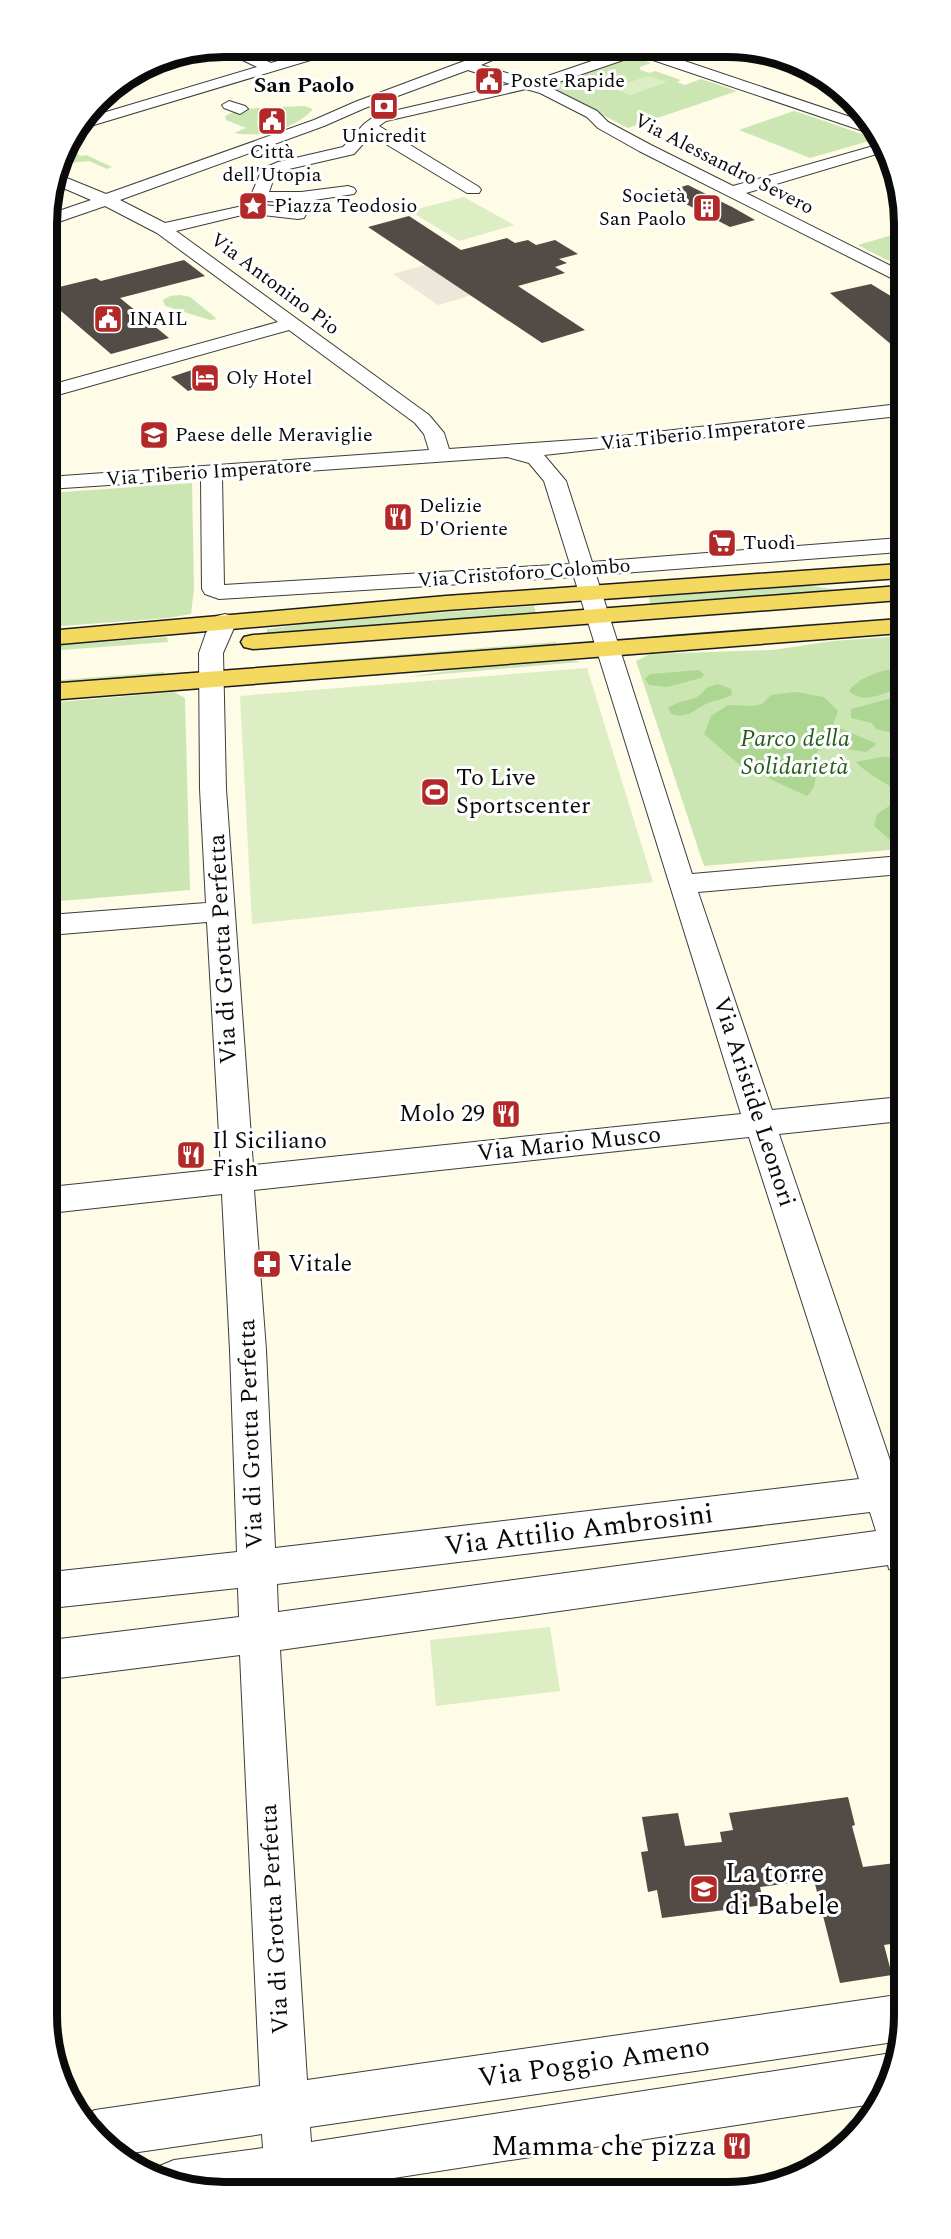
<svg xmlns="http://www.w3.org/2000/svg" width="951" height="2239" font-family="Spectral,serif">
<rect width="100%" height="100%" fill="#fefbe7"/>
<!-- green -->
<g fill="#cbe6b3">
<path d="M 634,57 L 651,63 L 640,67 L 640,70 L 650,73 L 655,71 L 681,80 L 677,82 L 685,85 L 701,79 L 737,91 L 628,128 L 548,87 Z"/>
<path d="M 304,106 L 313,109 C 296,129 259,138 234,133 L 246,128 L 226,120 L 225,116 L 240,109 Z"/>
<path d="M 794,111 L 804,114 L 876,139 L 810,158 L 739,130 Z"/>
<path d="M 64,148 L 81,156 L 86,155 L 112,167 L 107,169 L 89,161 L 60,164 Z"/>
<path d="M 899,233 L 899,266 L 858,245 Z"/>
<path d="M 180,295 L 190,297 L 217,319 L 210,320 L 165,306 L 163,300 L 170,296 Z"/>
<path d="M 192,483 L 194,588 L 191,614 L 168,618 L 48,627 L 48,493 Z"/>
<path d="M 805,585 L 845,591 L 650,605 L 649,597 Z"/>
<path d="M 534,606 L 536,614 L 267,634 L 267,629 L 324,621 Z"/>
<path d="M 821,623 L 800,629 L 664,639 L 663,635 Z"/>
<path d="M 900,636 L 901,849 L 704,866 L 636,661 L 650,654 L 773,650 L 833,641 Z"/>
<path d="M 167,637 L 168,642 L 48,651 L 48,646 Z"/>
<path d="M 556,642 L 558,647 L 331,665 L 308,662 Z"/>
<path d="M 575,660 L 580,662 L 408,677 L 455,670 Z"/>
<path d="M 164,672 L 163,678 L 48,687 L 48,681 Z"/>
<path d="M 174,692 L 185,698 L 190,890 L 49,902 L 48,703 Z"/>
</g>
<!-- forest -->
<g fill="#add693">
<path d="M 699,670 L 704,675 L 701,678 L 667,687 L 649,685 L 645,679 L 650,674 Z"/>
<path d="M 887,670 L 900,672 L 900,688 C 883,693 864,705 849,691 C 856,680 874,673 887,670 Z"/>
<path d="M 718,684 L 731,689 L 732,695 C 724,699 716,700 708,703 C 694,709 690,719 671,714 L 668,708 C 680,700 689,701 697,697 C 708,690 701,688 718,684 Z"/>
<path d="M 796,692 L 824,697 L 838,711 L 833,725 L 877,744 L 866,752 L 847,749 L 839,739 L 823,744 L 812,759 C 817,774 818,785 807,796 L 741,766 L 704,734 L 711,716 L 728,705 L 752,706 L 762,704 L 771,695 Z"/>
<path d="M 900,696 L 900,735 L 876,729 L 872,723 L 851,718 L 851,709 Z"/>
<path d="M 882,757 L 900,757 L 900,793 C 887,783 865,773 856,762 Z"/>
<path d="M 900,799 L 901,844 L 896,845 L 874,826 L 877,814 Z"/>
</g>
<!-- pitch -->
<g fill="#ddeec5">
<path d="M 648,76 L 667,82 L 631,95 L 612,88 Z"/>
<path d="M 464,197 L 514,225 L 459,241 L 410,211 Z"/>
<path d="M 587,668 L 653,882 L 252,924 L 240,696 Z"/>
<path d="M 550,1627 L 560,1691 L 436,1706 L 430,1640 Z"/>
</g>
<!-- plaza -->
<path fill="#ece8d9" d="M 425,265 L 431,269 L 436,267 L 472,295 L 438,305 L 393,274 Z"/>
<!-- building -->
<g fill="#524b46">
<path d="M 688,185 L 734,208 L 755,220 L 730,227 L 663,192 Z"/>
<path d="M 409,216 L 461,250 L 507,238 L 515,243 L 528,240 L 536,245 L 555,240 L 578,254 L 559,259 L 567,263 L 555,267 L 565,273 L 518,286 L 585,330 L 542,343 L 368,227 Z"/>
<path d="M 184,260 L 205,276 L 120,298 L 169,338 L 111,354 L 47,299 L 47,290 L 96,278 L 101,281 Z"/>
<path d="M 871,284 L 899,301 L 899,351 L 830,293 Z"/>
<path d="M 195,369 L 212,383 L 188,391 L 171,377 Z"/>
<path d="M 848,1797 L 855,1825 L 852,1826 L 863,1867 L 904,1862 L 904,1942 L 884,1945 L 892,1975 L 840,1983 L 814,1880 L 760,1887 L 764,1905 L 662,1918 L 657,1890 L 648,1892 L 641,1852 L 648,1851 L 642,1817 L 678,1813 L 685,1846 L 722,1842 L 720,1832 L 733,1830 L 729,1813 Z"/>
</g>
<g fill="none" stroke-linecap="round" stroke-linejoin="round">
<!-- minor casing -->
<g stroke="#3d3d3d" stroke-width="2">
<g id="minor">
<path d="M 236,47 L 271,63 L 324,47 L 346,47 L 344,50 L 87,127 L 79,128 L 86,118 L 257,67 L 218,48 Z"/>
<path d="M 499,48 L 520,48 L 481,65 L 533,81 L 627,49 L 649,49 L 871,124 L 880,135 L 872,134 L 638,55 L 547,86 L 597,111 L 608,122 L 651,145 L 733,186 L 884,143 L 887,151 L 746,193 L 899,270 L 899,282 L 639,151 L 598,128 L 587,117 L 540,93 L 526,89 L 386,121 L 379,126 L 479,187 L 481,190 L 479,193 L 467,193 L 371,135 L 354,154 L 289,169 L 275,175 L 269,192 L 301,192 L 348,186 L 354,188 L 356,191 L 354,194 L 301,202 L 265,201 L 264,205 L 304,210 L 306,214 L 304,218 L 298,219 L 254,214 L 242,215 L 176,231 L 429,415 L 444,433 L 449,449 L 604,438 L 899,404 L 899,416 L 544,455 L 566,481 L 592,562 L 900,538 L 900,552 L 596,575 L 692,874 L 901,856 L 901,874 L 698,892 L 772,1110 L 901,1097 L 901,1121 L 779,1134 L 895,1475 L 902,1474 L 903,1574 L 889,1569 L 888,1565 L 280,1650 L 307,2080 L 904,1994 L 904,2026 L 901,2041 L 310,2127 L 311,2142 L 892,2053 L 897,2056 L 891,2082 L 879,2103 L 323,2189 L 190,2189 L 153,2176 L 157,2167 L 174,2160 L 263,2148 L 262,2134 L 118,2155 L 99,2141 L 84,2115 L 95,2110 L 260,2086 L 240,1655 L 51,1679 L 51,1640 L 239,1617 L 238,1588 L 51,1608 L 51,1572 L 237,1552 L 230,1350 L 222,1194 L 50,1213 L 50,1187 L 221,1169 L 207,922 L 49,935 L 49,915 L 206,903 L 200,789 L 199,653 L 206,633 L 217,616 L 225,614 L 233,616 L 237,621 L 223,653 L 226,789 L 253,1165 L 741,1114 L 574,577 L 219,599 L 205,594 L 202,589 L 201,479 L 48,489 L 48,477 L 429,450 L 424,434 L 415,423 L 289,330 L 47,398 L 47,386 L 278,322 L 157,233 L 105,206 L 47,226 L 47,215 L 91,200 L 54,184 L 57,174 L 106,194 L 314,120 L 355,102 ZM 468,70 L 510,84 L 376,115 L 364,124 L 343,147 L 278,162 L 262,169 L 247,205 L 165,223 L 120,200 L 324,126 L 365,108 ZM 507,457 L 529,463 L 544,481 L 570,564 L 224,585 L 222,477 ZM 749,1137 L 859,1479 L 275,1548 L 266,1350 L 254,1190 ZM 870,1512 L 876,1531 L 278,1612 L 277,1584 Z"/>
<path d="M 229,101 L 245,106 L 248,109 L 240,114 L 224,108 L 222,105 Z"/>
</g>
</g>
<!-- major casing -->
<g stroke="#1b1b1b" stroke-width="3">
<g id="major">
<path d="M 900,564 L 900,578 L 446,610 L 48,645 L 48,631 L 446,596 Z"/>
<path d="M 900,586 L 900,600 L 253,649 L 244,647 L 241,642 L 244,637 L 253,635 Z"/>
<path d="M 900,619 L 900,633 L 48,700 L 48,684 Z"/>
</g>
</g>
<!-- minor -->
<use href="#minor" fill="#fff" fill-rule="evenodd"/>
<!-- major -->
<use href="#major" fill="#f4d961" fill-rule="evenodd"/>
</g>
<!-- icons -->
<defs>
<g id="civic-square" transform="scale(1.5)"><rect x="-9" y="-9" width="18" height="18" rx="4" fill="#b32928" stroke="#fff"/><path d="M-.6-6.5H3V-4.5H.6V-3L4-1V1h2V6H-6V1h2V-1L-.6-3ZM-1.2 2.5V6h2.4V2.5Z" fill="#fff"/></g>
<g id="bank-square" transform="scale(1.5)"><rect x="-9" y="-9" width="18" height="18" rx="4" fill="#b32928" stroke="#fff"/><path d="M-6-4H6V4H-6ZM0-2.3a2.3 2.3 0 1 0 0 4.6a2.3 2.3 0 1 0 0-4.6Z" fill="#fff"/></g>
<g id="sight-square" transform="scale(1.5)"><rect x="-9" y="-9" width="18" height="18" rx="4" fill="#b32928" stroke="#fff"/><path d="M0-6L1.8-2.2L6-1.7L2.9 1.2L3.7 5.4L0 3.3L-3.7 5.4L-2.9 1.2L-6-1.7L-1.8-2.2Z" fill="#fff"/></g>
<g id="building-square" transform="scale(1.5)"><rect x="-9" y="-9" width="18" height="18" rx="4" fill="#b32928" stroke="#fff"/><path d="M-4-6H4V6H1V3H-1V6H-4ZM-2.5-4.3h1.7v1.8h-1.7ZM.8-4.3h1.7v1.8H.8ZM-2.5-1h1.7V.8h-1.7ZM.8-1h1.7V.8H.8Z" fill="#fff"/></g>
<g id="hotel-square" transform="scale(1.5)"><rect x="-9" y="-9" width="18" height="18" rx="4" fill="#b32928" stroke="#fff"/><path d="M-6-4.5h1.5V1H6V5H4.5V3h-9V5H-6ZM-4 0a1.8 1.8 0 1 1 3.6 0ZM.5 0V-2.5h3Q6-2.5 6 0Z" fill="#fff"/></g>
<g id="school-square" transform="scale(1.5)"><rect x="-9" y="-9" width="18" height="18" rx="4" fill="#b32928" stroke="#fff"/><path d="M0-5L7-2L0 1L-7-2ZM-4 1L0 2.5L4 1V4Q0 6-4 4Z" fill="#fff"/></g>
<g id="restaurant-square" transform="scale(1.5)"><rect x="-9" y="-9" width="18" height="18" rx="4" fill="#b32928" stroke="#fff"/><path d="M-5-6h1v4h1v-4h1v4h1v-4h1v5L-1.5 .5V6h-2V.5L-5-1ZM5-6V6H3V1.5H1.5Q1.5-4 5-6Z" fill="#fff"/></g>
<g id="supermarket-square" transform="scale(1.5)"><rect x="-9" y="-9" width="18" height="18" rx="4" fill="#b32928" stroke="#fff"/><path d="M-6-5.5h2.5l.6 2H6L4.5 2H-2.5L-4.4-4H-6ZM-1.5 3.2a1.3 1.3 0 1 0 .1 0ZM3 3.2a1.3 1.3 0 1 0 .1 0Z" fill="#fff"/></g>
<g id="stadium-square" transform="scale(1.5)"><rect x="-9" y="-9" width="18" height="18" rx="4" fill="#b32928" stroke="#fff"/><path d="M0-5a6.5 5 0 1 0 0 10a6.5 5 0 1 0 0-10ZM-3.5-1.8h7v3.6h-7Z" fill="#fff"/></g>
<g id="pharmacy-square" transform="scale(1.5)"><rect x="-9" y="-9" width="18" height="18" rx="4" fill="#b32928" stroke="#fff"/><path d="M-2-6h4v4h4v4h-4v4h-4v-4h-4v-4h4Z" fill="#fff"/></g>
</defs>
<g fill-rule="evenodd">
<use href="#civic-square" x="489" y="81"/>
<use href="#bank-square" x="384" y="106"/>
<use href="#civic-square" x="272" y="121"/>
<use href="#sight-square" x="253" y="206"/>
<use href="#building-square" x="707" y="208"/>
<use href="#civic-square" x="108" y="319"/>
<use href="#hotel-square" x="205" y="378"/>
<use href="#school-square" x="154" y="435"/>
<use href="#restaurant-square" x="398" y="517"/>
<use href="#supermarket-square" x="722" y="543"/>
<use href="#stadium-square" x="435" y="792"/>
<use href="#restaurant-square" x="506" y="1114"/>
<use href="#restaurant-square" x="191" y="1155"/>
<use href="#pharmacy-square" x="267" y="1264"/>
<use href="#school-square" x="704" y="1889"/>
<use href="#restaurant-square" x="737" y="2146"/>
</g>
<g text-anchor="middle" dominant-baseline="central" stroke-width="6" stroke-linejoin="round" paint-order="stroke">
<!-- far-poi labels -->
<g font-size="20" fill="#0a0a0a" stroke="#fff" text-anchor="start">
<text x="510" y="81">Poste Rapide</text>
<text x="384" y="136" text-anchor="middle">Unicredit</text>
<text x="272" y="152" text-anchor="middle">Città<tspan x="272" dy="23">dell'Utopia</tspan></text>
<text x="686" y="196" text-anchor="end">Società<tspan x="686" dy="23">San Paolo</tspan></text>
<text x="274" y="206">Piazza Teodosio</text>
<text x="129" y="319">INAIL</text>
<text x="226" y="378">Oly Hotel</text>
<text x="175" y="435">Paese delle Meraviglie</text>
<text x="419" y="506">Delizie<tspan x="419" dy="23">D'Oriente</tspan></text>
<text x="743" y="543">Tuodì</text>
</g>
<!-- far-street labels -->
<g font-size="20" fill="#0a0a0a" stroke="#fff">
<text transform="translate(724 164) rotate(27)">Via Alessandro Severo</text>
<text transform="translate(275 284) rotate(37)">Via Antonino Pio</text>
<text transform="translate(703 433) rotate(-6)">Via Tiberio Imperatore</text>
<text transform="translate(209 472) rotate(-4)">Via Tiberio Imperatore</text>
<text transform="translate(524 573) rotate(-4)">Via Cristoforo Colombo</text>
</g>
<!-- far-quarter labels -->
<g font-size="22" font-weight="bold" fill="#0a0a0a" stroke="#fff">
<text x="304" y="85">San Paolo</text>
</g>
<!-- park labels -->
<g font-size="24" font-style="italic" fill="#275e1e" stroke="#fff">
<text x="795" y="739">Parco della<tspan x="795" dy="28">Solidarietà</tspan></text>
</g>
<!-- poi labels -->
<g font-size="24" fill="#0a0a0a" stroke="#fff" text-anchor="start">
<text x="456" y="778">To Live<tspan x="456" dy="28">Sportscenter</tspan></text>
<text x="485" y="1114" text-anchor="end">Molo 29</text>
<text x="212" y="1141">Il Siciliano<tspan x="212" dy="28">Fish</tspan></text>
<text x="288" y="1264">Vitale</text>
</g>
<!-- street labels -->
<g font-size="24" fill="#0a0a0a" stroke="#fff">
<text transform="translate(223 949) rotate(-93)">Via di Grotta Perfetta</text>
<text transform="translate(754 1102) rotate(72)">Via Aristide Leonori</text>
<text transform="translate(569 1144) rotate(-6)">Via Mario Musco</text>
<text transform="translate(251 1434) rotate(-92)">Via di Grotta Perfetta</text>
<text transform="translate(275 1919) rotate(-93)">Via di Grotta Perfetta</text>
</g>
<!-- near-street labels -->
<g font-size="28" fill="#0a0a0a" stroke="#fff">
<text transform="translate(579 1530) rotate(-7)">Via Attilio Ambrosini</text>
<text transform="translate(594 2062) rotate(-8)">Via Poggio Ameno</text>
</g>
<!-- near-poi labels -->
<g font-size="28" fill="#0a0a0a" stroke="#fff" text-anchor="start">
<text x="725" y="1873">La torre<tspan x="725" dy="32">di Babele</tspan></text>
<text x="716" y="2146" text-anchor="end">Mamma che pizza</text>
</g>
</g>
<!-- crop -->
<path d="M0 0H951V2239H0ZM224 57H727A167 167 0 0 1 894 224V2015A167 167 0 0 1 727 2182H224A167 167 0 0 1 57 2015V224A167 167 0 0 1 224 57Z" fill="#fff" fill-rule="evenodd"/>
<path fill="none" stroke="#0a0a0a" stroke-width="8" d="M224 57H727A167 167 0 0 1 894 224V2015A167 167 0 0 1 727 2182H224A167 167 0 0 1 57 2015V224A167 167 0 0 1 224 57Z"/>
</svg>
